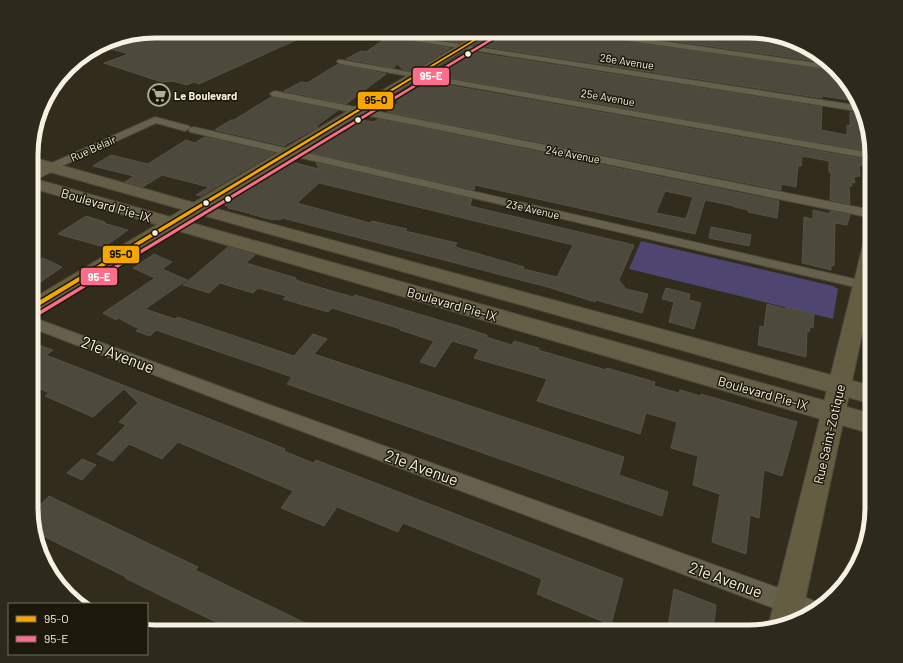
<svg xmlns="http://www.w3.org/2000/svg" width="903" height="663" font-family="Barlow,sans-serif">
<rect width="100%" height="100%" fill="#312c1b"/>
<!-- green -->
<path fill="#4e4570" d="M 641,241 L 833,286 L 838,289 L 833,319 L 629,269 Z"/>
<!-- building -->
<g fill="#4d493c" stroke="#565245" fill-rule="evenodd">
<path d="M 155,31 L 316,31 L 199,84 L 194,82 L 187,85 L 172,81 L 162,82 L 104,63 L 129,54 L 101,46 L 115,38 Z"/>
<path d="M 397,31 L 479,31 L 460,43 L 395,33 Z"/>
<path d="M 496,31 L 569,31 L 574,34 L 835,71 L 859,100 L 860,104 L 850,103 L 850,100 L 822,96 L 822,98 L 475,45 Z"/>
<path d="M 603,31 L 638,31 L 672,36 L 673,31 L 746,31 L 768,34 L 795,40 L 824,57 L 829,63 Z"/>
<path d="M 386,38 L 390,38 L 450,48 L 412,71 L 402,69 L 398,64 L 393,68 L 346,59 L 361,51 L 366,52 Z"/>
<path d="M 466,51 L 822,107 L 821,130 L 847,135 L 847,125 L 850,126 L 850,112 L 863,113 L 868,133 L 867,149 L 862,148 L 862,150 L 429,74 Z"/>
<path d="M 338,64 L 386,74 L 346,104 L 284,91 L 301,82 L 307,83 Z"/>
<path d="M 419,80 L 863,159 L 863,165 L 861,164 L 861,166 L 859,166 L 860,176 L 854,177 L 855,183 L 852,182 L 852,186 L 849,186 L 850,204 L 830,200 L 831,173 L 829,172 L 829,161 L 802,156 L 801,166 L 798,166 L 796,187 L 781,184 L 781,190 L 387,112 L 399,102 L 396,101 L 405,94 L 399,92 Z"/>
<path d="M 271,97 L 272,97 L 337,111 L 315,127 L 318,127 L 285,145 L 285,146 L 215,130 L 231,120 L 234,120 Z"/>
<path d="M 378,119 L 779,201 L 777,218 L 748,212 L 748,210 L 734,207 L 734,206 L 705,200 L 695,234 L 475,185 L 474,190 L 312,153 L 310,147 L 336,131 L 345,133 L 361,120 L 374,122 ZM 665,191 L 693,197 L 686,219 L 656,213 Z"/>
<path d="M 204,137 L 274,153 L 201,196 L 196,195 L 209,187 L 162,175 L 143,187 L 125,182 L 134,176 L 93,166 L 111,155 L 148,164 L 186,140 L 195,143 Z"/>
<path d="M 288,161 L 319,169 L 316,163 L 472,199 L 470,206 L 634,245 L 619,280 L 626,289 L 648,294 L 642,313 L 596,300 L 595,302 L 551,288 L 333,231 L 282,218 L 280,220 L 275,219 L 273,220 L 250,214 L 249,212 L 248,213 L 228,208 L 230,207 L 219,203 ZM 319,183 L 381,198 L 573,245 L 557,277 L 523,269 L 524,267 L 455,247 L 457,243 L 405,231 L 407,229 L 372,221 L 370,223 L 297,203 Z"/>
<path d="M 813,210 L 830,214 L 830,211 L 850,215 L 847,225 L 835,223 L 834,266 L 831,265 L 831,270 L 802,263 L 804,217 L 813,219 Z"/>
<path d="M 86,216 L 105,222 L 103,223 L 128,230 L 104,247 L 58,234 Z"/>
<path d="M 711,227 L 751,235 L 749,246 L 709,238 Z"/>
<path d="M 228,247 L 255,255 L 246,263 L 296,278 L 295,279 L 301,282 L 353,297 L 355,295 L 462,327 L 487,335 L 486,337 L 512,345 L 514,341 L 539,348 L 538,350 L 606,370 L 607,368 L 655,382 L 654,386 L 679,393 L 680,390 L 701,396 L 701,394 L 797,422 L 782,476 L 764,470 L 759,518 L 750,515 L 746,554 L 712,542 L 720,494 L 693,485 L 698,456 L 671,448 L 677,422 L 646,413 L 640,434 L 537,401 L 547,379 L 474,358 L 479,349 L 452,341 L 435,367 L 420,362 L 434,341 L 400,330 L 401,329 L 332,308 L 328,312 L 283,299 L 286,296 L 258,288 L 253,293 L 220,283 L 209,293 L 183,285 Z"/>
<path d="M 154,254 L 172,262 L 162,269 L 187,280 L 145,309 L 175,319 L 178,317 L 294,356 L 313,334 L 327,339 L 314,354 L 624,457 L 619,475 L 668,492 L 662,516 L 287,384 L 292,377 L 156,330 L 150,336 L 136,331 L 139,329 L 118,318 L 116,320 L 103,313 L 155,278 L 133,268 Z"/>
<path d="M 43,258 L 62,267 L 32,288 L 32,264 Z"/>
<path d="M 666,288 L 690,294 L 689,300 L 701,303 L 694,329 L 669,322 L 674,302 L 662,299 Z"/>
<path d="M 767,304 L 786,309 L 786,307 L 814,314 L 813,328 L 810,327 L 809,332 L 807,331 L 806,357 L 758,345 L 760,326 L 764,327 Z"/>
<path d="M 32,343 L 53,350 L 46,355 L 263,440 L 285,449 L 284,451 L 313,463 L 316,460 L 623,579 L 611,625 L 537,594 L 542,579 L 403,523 L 398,532 L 337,507 L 324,526 L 281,508 L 293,491 L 178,442 L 162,459 L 129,444 L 113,461 L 97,454 L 126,425 L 119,422 L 138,403 L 124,389 L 93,417 L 45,396 L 49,393 L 32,385 Z"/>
<path d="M 82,459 L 96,465 L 82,480 L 67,473 Z"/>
<path d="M 49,496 L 198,567 L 195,570 L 324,632 L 237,632 L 172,601 L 125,578 L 126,577 L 35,532 L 32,524 L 32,513 Z"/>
<path d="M 674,589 L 716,605 L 713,632 L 667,632 Z"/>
</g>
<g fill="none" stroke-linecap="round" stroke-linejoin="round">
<!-- street casing -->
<g stroke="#4b4738" stroke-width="2">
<g id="street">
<path d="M 570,31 L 591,31 L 830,65 L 834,70 L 574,33 Z"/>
<path d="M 387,33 L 861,106 L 862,112 L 390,37 L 387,37 Z"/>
<path d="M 338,60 L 341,60 L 872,153 L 872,159 L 341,64 L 337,62 Z"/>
<path d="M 275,91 L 872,210 L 872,218 L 272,96 L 270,94 L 272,92 Z"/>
<path d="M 155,117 L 189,126 L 190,128 L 185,131 L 156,123 L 62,166 L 32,182 L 32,174 L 54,162 Z"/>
<path d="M 194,127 L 872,283 L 872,291 L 190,132 L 189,130 L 190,128 Z"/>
<path d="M 32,317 L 265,403 L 812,600 L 820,605 L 803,619 L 253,413 L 32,328 Z"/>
</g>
</g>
<!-- secondary casing -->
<g stroke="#4b4738" stroke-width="2">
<g id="secondary">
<path d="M 482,31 L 495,31 L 39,313 L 32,315 L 32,299 Z"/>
<path d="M 872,240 L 872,288 L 801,619 L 771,627 L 769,623 L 863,245 L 866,241 Z"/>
</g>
</g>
<!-- primary casing -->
<g stroke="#4b4738" stroke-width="2">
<g id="primary">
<path d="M 32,157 L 202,205 L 872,386 L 872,404 L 32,167 Z"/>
<path d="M 32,178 L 872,414 L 872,434 L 32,188 Z"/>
</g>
</g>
<!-- street -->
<use href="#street" fill="#66614c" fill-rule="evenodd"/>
<!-- secondary -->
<use href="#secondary" fill="#645d42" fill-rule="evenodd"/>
<!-- primary -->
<use href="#primary" fill="#655e46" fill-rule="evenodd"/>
<!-- bus-1 casing -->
<g stroke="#1c190c" stroke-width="3">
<path id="bus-1" d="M 488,31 L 491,31 L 32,310 L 32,305 Z"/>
</g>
<!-- bus-2 casing -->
<g stroke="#1c190c" stroke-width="3">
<path id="bus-2" d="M 493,37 L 496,38 L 38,316 L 36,317 L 33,315 Z"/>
</g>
<!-- bus-1 -->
<use href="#bus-1" fill="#f7a600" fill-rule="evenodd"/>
<!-- bus-2 -->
<use href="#bus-2" fill="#fb6d88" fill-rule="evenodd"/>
</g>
<!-- icons -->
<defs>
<g id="supermarket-ring" transform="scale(1.15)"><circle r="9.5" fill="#1c190c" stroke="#b1ac9b" stroke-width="1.5"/><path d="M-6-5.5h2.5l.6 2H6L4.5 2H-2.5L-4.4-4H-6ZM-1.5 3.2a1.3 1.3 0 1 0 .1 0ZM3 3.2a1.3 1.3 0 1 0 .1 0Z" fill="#b1ac9b"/></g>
</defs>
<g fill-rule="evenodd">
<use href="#supermarket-ring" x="159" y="95"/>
</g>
<!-- markers -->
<g fill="#f6f1e0" stroke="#1c190c" stroke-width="1.5">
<circle cx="468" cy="54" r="3.5"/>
<circle cx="358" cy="120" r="3.5"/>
<circle cx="228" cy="199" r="3.5"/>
<circle cx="206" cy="203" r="3.5"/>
<circle cx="155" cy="233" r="3.5"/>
</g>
<g text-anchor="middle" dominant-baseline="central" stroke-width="3" stroke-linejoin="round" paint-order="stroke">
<!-- far-street labels -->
<g font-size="11" fill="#f6f1e0" stroke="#1c190c">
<text transform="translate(627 61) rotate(9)">26e Avenue</text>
<text transform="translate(608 97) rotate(10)">25e Avenue</text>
<text transform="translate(93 148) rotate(-24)">Rue Bélair</text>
<text transform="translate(573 154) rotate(11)">24e Avenue</text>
<text transform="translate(533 209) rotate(13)">23e Avenue</text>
</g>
<!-- far-poi labels -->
<g font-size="11" font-weight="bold" fill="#f6f1e0" stroke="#1c190c" text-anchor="start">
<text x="174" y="95">Le Boulevard</text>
</g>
<!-- street labels -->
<g font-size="13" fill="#f6f1e0" stroke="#1c190c">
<text transform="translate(106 205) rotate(16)">Boulevard Pie-IX</text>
<text transform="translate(452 304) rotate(16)">Boulevard Pie-IX</text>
<text transform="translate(763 393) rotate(16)">Boulevard Pie-IX</text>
<text transform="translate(829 434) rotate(-77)">Rue Saint-Zotique</text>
</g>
<!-- near-street labels -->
<g font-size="16" fill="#f6f1e0" stroke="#1c190c">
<text transform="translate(118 354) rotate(21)">21e Avenue</text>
<text transform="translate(422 467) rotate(20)">21e Avenue</text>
<text transform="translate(726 579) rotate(20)">21e Avenue</text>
</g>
</g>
<!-- crop -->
<path d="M0 0H903V663H0ZM155 38H748A117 117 0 0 1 865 155V508A117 117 0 0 1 748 625H155A117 117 0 0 1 38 508V155A117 117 0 0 1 155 38Z" fill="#2d2a1d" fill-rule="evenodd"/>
<path fill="none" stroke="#f6f1e0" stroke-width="5" d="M155 38H748A117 117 0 0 1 865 155V508A117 117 0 0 1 748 625H155A117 117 0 0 1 38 508V155A117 117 0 0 1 155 38Z"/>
<g stroke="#1c190c" stroke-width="1.5">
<rect x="412" y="67" width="38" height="19" rx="4" fill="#fb6d88"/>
<rect x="357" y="91" width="37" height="19" rx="4" fill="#f7a600"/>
<rect x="102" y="245" width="38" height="19" rx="4" fill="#f7a600"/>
<rect x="80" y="267" width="38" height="19" rx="4" fill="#fb6d88"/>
</g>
<g font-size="11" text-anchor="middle" font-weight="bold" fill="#fff">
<text x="431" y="80">95-E</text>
<text x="99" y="281">95-E</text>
</g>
<g font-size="11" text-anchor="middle" font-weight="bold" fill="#111">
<text x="376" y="104">95-O</text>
<text x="121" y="258">95-O</text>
</g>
<!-- legend -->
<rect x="8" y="603" width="140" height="52" fill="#1c190c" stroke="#736f61"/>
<rect x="16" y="616" width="20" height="6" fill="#f7a600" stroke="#736f61"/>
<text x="44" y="623" font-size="12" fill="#f6f1e0">95-O</text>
<rect x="16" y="636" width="20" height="6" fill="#fb6d88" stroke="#736f61"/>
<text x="44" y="643" font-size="12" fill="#f6f1e0">95-E</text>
</svg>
